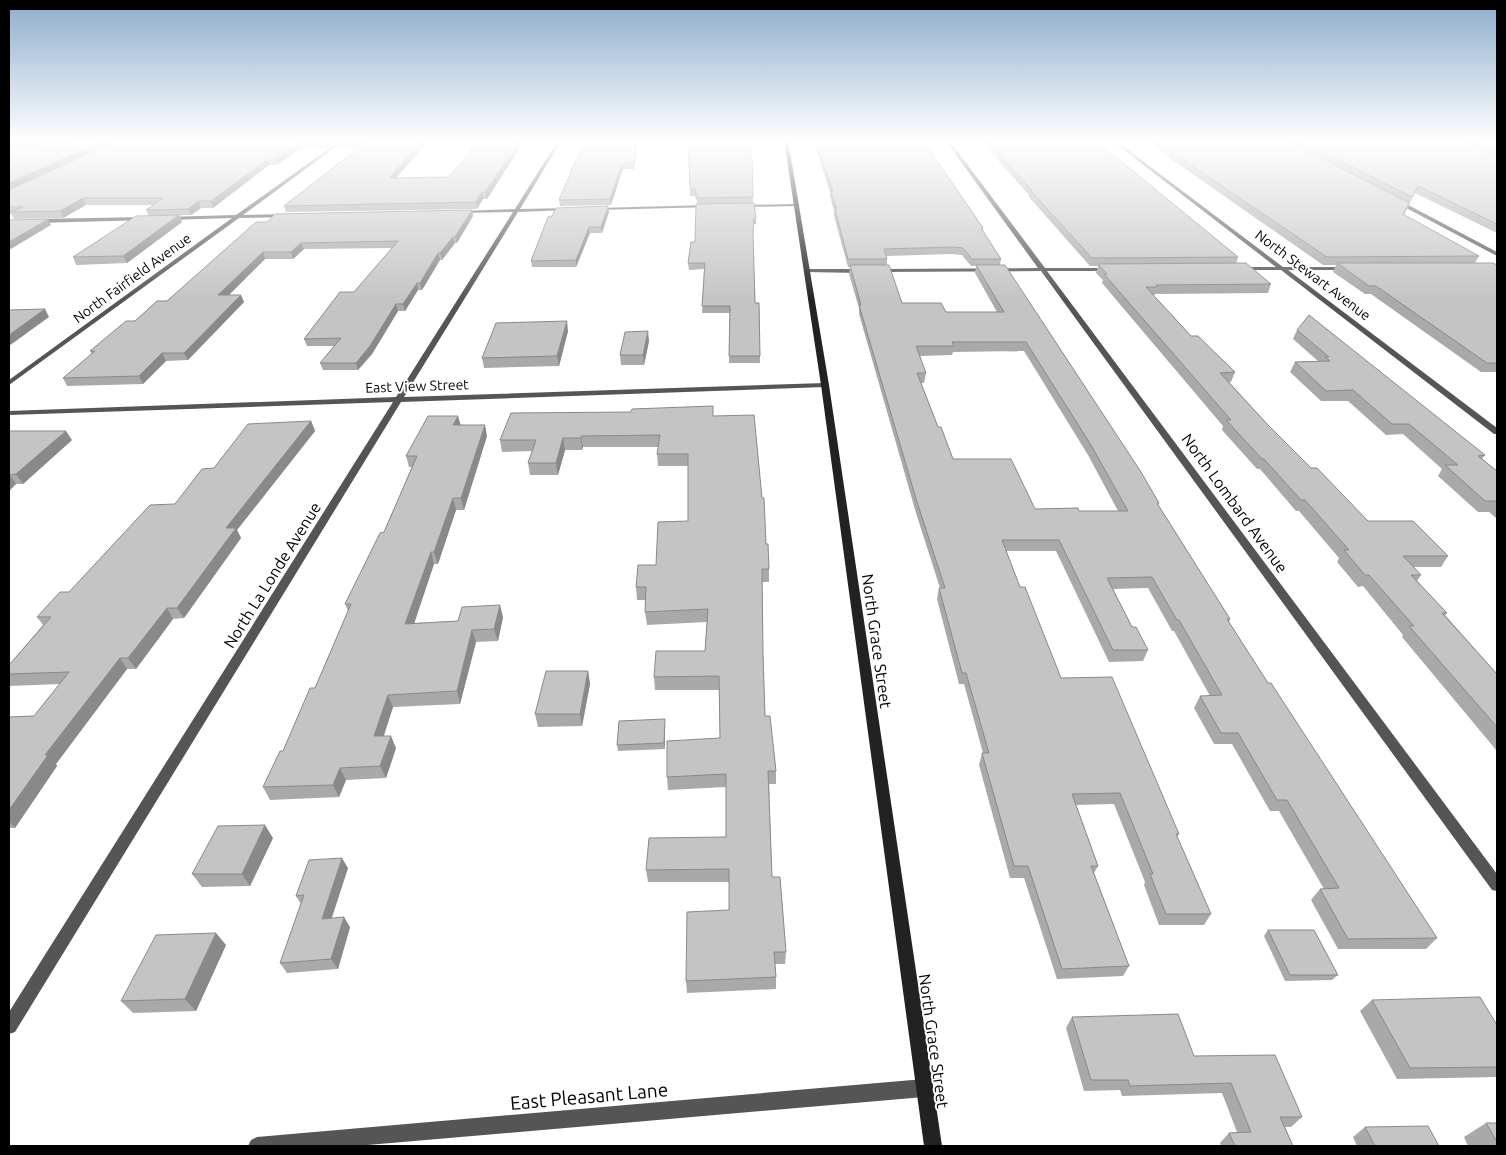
<svg xmlns="http://www.w3.org/2000/svg" width="1506" height="1155" font-family="Ubuntu,sans-serif">
<rect width="100%" height="100%" fill="#fff"/>
<g fill="none" stroke-linecap="round" stroke-linejoin="round">
<!-- street -->
<g fill="#555" fill-rule="evenodd">
<path d="M 109,140 L 122,140 L 97,143 L 95,142 Z"/>
<path d="M 341,140 L 345,140 L 243,215 L 285,214 L 287,217 L 239,218 L 9,385 L 9,380 L 232,218 L 167,220 L 165,217 L 236,215 Z"/>
<path d="M 558,140 L 562,140 L 520,209 L 567,208 L 569,209 L 567,210 L 518,212 L 404,397 L 825,383 L 829,385 L 825,387 L 401,402 L 15,1032 L 9,1034 L 9,1012 L 393,402 L 9,415 L 9,411 L 396,397 L 513,212 L 459,213 L 457,212 L 459,211 L 515,209 Z"/>
<path d="M 945,140 L 949,140 L 1045,268 L 1111,268 L 1111,270 L 1109,271 L 1047,271 L 1497,874 L 1497,891 L 1492,890 L 1041,271 L 876,272 L 875,271 L 878,269 L 1038,268 Z"/>
<path d="M 1111,140 L 1115,140 L 1283,267 L 1348,267 L 1348,269 L 1346,270 L 1288,270 L 1497,428 L 1497,434 L 1494,434 L 1281,270 L 1239,270 L 1239,268 L 1241,267 L 1276,267 Z"/>
<path d="M 1393,199 L 1397,199 L 1497,252 L 1497,256 L 1393,201 Z"/>
<path d="M 796,204 L 798,206 L 742,207 L 740,206 L 742,205 Z"/>
<path d="M 710,205 L 712,207 L 597,210 L 595,209 L 597,208 Z"/>
<path d="M 145,217 L 147,220 L 37,223 L 34,221 L 37,219 Z"/>
<path d="M 807,269 L 861,269 L 864,271 L 861,273 L 805,272 L 804,271 Z"/>
<path d="M 924,1079 L 930,1082 L 933,1088 L 930,1094 L 924,1097 L 356,1146 L 248,1146 L 251,1140 L 257,1137 Z"/>
</g>
<!-- secondary -->
<path fill="#222" fill-rule="evenodd" d="M 784,140 L 788,140 L 829,385 L 942,1146 L 924,1146 L 821,385 Z"/>
</g>
<!-- wall -->
<g fill="#a9a9a9" fill-rule="evenodd">
<path d="M 9,140 L 109,140 L 110,144 L 338,140 L 326,148 L 301,148 L 277,165 L 269,165 L 213,208 L 201,208 L 191,215 L 149,216 L 146,210 L 154,205 L 86,205 L 63,218 L 14,219 L 11,214 L 9,214 Z"/>
<path d="M 430,140 L 396,178 L 448,177 L 525,140 L 487,199 L 483,199 L 477,209 L 286,212 L 284,206 L 358,148 L 337,148 L 335,143 Z"/>
<path d="M 638,140 L 634,169 L 623,169 L 611,205 L 560,206 L 559,200 L 570,175 L 570,172 Z"/>
<path d="M 688,140 L 752,159 L 753,203 L 697,204 L 696,196 L 690,196 Z"/>
<path d="M 813,140 L 923,140 L 983,228 L 983,231 L 1001,259 L 1000,265 L 1159,503 L 1158,505 L 1230,619 L 1229,622 L 1268,683 L 1437,938 L 1426,949 L 1338,949 L 1311,900 L 1320,889 L 1324,889 L 1279,811 L 1270,811 L 1232,744 L 1214,744 L 1194,708 L 1200,696 L 1210,696 L 1174,631 L 1172,631 L 1148,588 L 1113,589 L 1132,627 L 1148,650 L 1143,661 L 1109,662 L 1056,551 L 1006,551 L 1020,587 L 1061,678 L 1179,834 L 1177,837 L 1211,914 L 1204,925 L 1159,925 L 1144,885 L 1145,882 L 1114,804 L 1076,805 L 1098,866 L 1094,873 L 1129,966 L 1123,976 L 1057,979 L 1024,878 L 1010,878 L 979,765 L 982,753 L 983,753 L 964,684 L 959,684 L 937,599 L 939,588 L 940,588 L 916,513 L 859,314 L 859,308 L 849,274 L 850,267 L 848,267 L 834,216 L 834,211 L 830,197 L 830,192 ZM 952,254 L 962,255 L 971,266 L 976,266 L 975,273 L 997,312 L 946,312 L 902,303 L 887,265 L 887,259 L 886,256 ZM 1024,351 L 1088,455 L 1118,511 L 1079,511 L 1035,509 L 953,459 L 938,427 L 921,383 L 924,383 L 926,373 L 919,356 L 952,355 L 953,352 Z"/>
<path d="M 980,140 L 1094,140 L 1238,257 L 1236,264 L 1271,284 L 1268,293 L 1155,294 L 1154,296 L 1191,336 L 1235,372 L 1231,382 L 1229,382 L 1268,425 L 1311,468 L 1368,521 L 1448,556 L 1441,567 L 1414,567 L 1421,575 L 1417,581 L 1447,613 L 1445,615 L 1497,674 L 1497,751 L 1402,637 L 1403,635 L 1363,586 L 1358,587 L 1337,562 L 1339,558 L 1299,511 L 1296,511 L 1260,469 L 1257,469 L 1222,430 L 1223,426 L 1102,283 L 1103,280 L 1096,273 L 1098,266 L 1090,266 L 1029,197 L 1029,195 Z"/>
<path d="M 1144,140 L 1497,140 L 1497,233 L 1415,193 L 1404,215 L 1479,256 L 1475,263 L 1497,265 L 1497,372 L 1481,372 L 1371,294 L 1365,294 L 1333,272 L 1336,265 L 1323,265 Z"/>
<path d="M 754,203 L 756,218 L 756,224 L 754,224 L 753,236 L 755,303 L 759,303 L 760,363 L 729,363 L 730,313 L 702,313 L 704,269 L 689,270 L 688,263 L 695,242 Z"/>
<path d="M 608,206 L 609,212 L 602,233 L 590,233 L 576,267 L 532,267 L 531,261 L 552,216 Z"/>
<path d="M 472,210 L 473,216 L 457,243 L 455,243 L 442,260 L 440,260 L 422,290 L 418,290 L 405,311 L 398,311 L 372,354 L 358,370 L 323,370 L 320,363 L 334,346 L 307,346 L 304,339 L 354,292 L 392,248 L 304,249 L 293,259 L 265,259 L 228,295 L 244,302 L 188,360 L 166,361 L 143,384 L 67,386 L 63,378 L 92,354 L 90,351 L 135,321 L 167,301 L 267,222 Z"/>
<path d="M 179,215 L 182,222 L 127,263 L 76,265 L 73,257 Z"/>
<path d="M 1297,330 L 1485,455 L 1482,459 L 1497,471 L 1497,519 L 1489,512 L 1478,512 L 1438,476 L 1442,469 L 1403,434 L 1386,435 L 1348,401 L 1321,401 L 1290,372 L 1295,362 L 1318,361 L 1293,339 Z"/>
<path d="M 568,331 L 559,366 L 484,368 L 482,358 Z"/>
<path d="M 649,341 L 644,365 L 621,365 L 620,355 Z"/>
<path d="M 713,416 L 766,544 L 769,569 L 769,582 L 762,582 L 763,654 L 765,716 L 776,771 L 776,784 L 769,784 L 772,877 L 786,952 L 785,964 L 775,964 L 776,977 L 776,989 L 687,993 L 686,981 L 729,910 L 729,882 L 648,882 L 646,870 L 726,837 L 726,787 L 668,790 L 667,777 L 720,738 L 719,690 L 655,690 L 654,677 L 705,651 L 707,622 L 647,625 L 645,612 L 646,600 L 637,600 L 636,587 L 656,565 L 688,521 L 688,466 L 658,466 L 657,454 L 658,447 L 583,447 L 582,450 L 565,450 L 558,475 L 530,475 L 528,463 L 532,451 L 502,452 L 500,440 Z"/>
<path d="M 311,421 L 315,431 L 237,530 L 241,538 L 184,618 L 173,619 L 136,669 L 127,669 L 56,764 L 57,766 L 15,828 L 9,828 L 9,717 L 34,716 L 60,684 L 9,686 L 9,665 L 43,625 L 37,617 L 69,592 L 175,504 L 214,468 Z"/>
<path d="M 460,425 L 487,436 L 464,510 L 456,510 L 438,564 L 434,564 L 414,623 L 458,621 L 503,617 L 498,641 L 476,642 L 460,704 L 393,707 L 384,736 L 396,748 L 386,778 L 346,780 L 339,797 L 270,800 L 263,787 L 283,751 L 315,688 L 348,611 L 345,604 L 384,532 L 412,467 L 409,467 L 406,456 Z"/>
<path d="M 9,431 L 72,440 L 23,484 L 16,484 L 9,491 Z"/>
<path d="M 588,671 L 590,684 L 582,726 L 538,727 L 535,714 Z"/>
<path d="M 665,719 L 665,749 L 618,751 L 617,745 Z"/>
<path d="M 273,838 L 250,886 L 202,887 L 192,874 Z"/>
<path d="M 348,868 L 332,918 L 350,927 L 338,969 L 287,973 L 280,963 L 301,904 L 296,896 Z"/>
<path d="M 1268,930 L 1338,975 L 1332,980 L 1285,981 L 1264,936 Z"/>
<path d="M 226,945 L 196,1011 L 133,1013 L 121,1001 Z"/>
<path d="M 1372,1000 L 1497,1025 L 1497,1077 L 1397,1079 L 1360,1011 Z"/>
<path d="M 1072,1017 L 1194,1056 L 1302,1117 L 1291,1127 L 1285,1127 L 1293,1146 L 1221,1146 L 1220,1143 L 1229,1133 L 1237,1132 L 1222,1093 L 1122,1096 L 1120,1090 L 1084,1091 L 1066,1028 Z"/>
<path d="M 1486,1123 L 1497,1123 L 1497,1146 L 1468,1146 L 1464,1137 Z"/>
<path d="M 1365,1127 L 1439,1146 L 1357,1146 L 1353,1137 Z"/>
</g>
<!-- shaded-wall -->
<g fill="#898989">
<path d="M 27,140 L 92,140 L 9,147 L 9,141 Z"/>
<path d="M 105,140 L 109,140 L 110,144 L 9,191 L 9,183 Z"/>
<path d="M 329,140 L 338,140 L 326,148 L 325,143 Z"/>
<path d="M 423,140 L 430,140 L 390,184 L 389,178 Z"/>
<path d="M 521,140 L 525,140 L 487,199 L 485,192 Z"/>
<path d="M 637,140 L 638,140 L 634,169 L 634,163 Z"/>
<path d="M 299,143 L 301,148 L 277,165 L 275,159 Z"/>
<path d="M 268,159 L 269,165 L 213,208 L 211,201 Z"/>
<path d="M 622,163 L 623,169 L 611,205 L 610,199 Z"/>
<path d="M 482,192 L 483,199 L 477,209 L 476,202 Z"/>
<path d="M 83,198 L 86,205 L 63,218 L 60,211 Z"/>
<path d="M 198,201 L 201,208 L 191,215 L 188,209 Z"/>
<path d="M 608,206 L 609,212 L 602,233 L 601,227 Z"/>
<path d="M 472,210 L 473,216 L 457,243 L 455,237 Z"/>
<path d="M 179,215 L 182,222 L 127,263 L 123,256 Z"/>
<path d="M 48,219 L 51,225 L 9,250 L 9,242 Z"/>
<path d="M 589,227 L 590,233 L 576,267 L 576,260 Z"/>
<path d="M 453,237 L 455,243 L 442,260 L 440,253 Z"/>
<path d="M 301,243 L 304,249 L 293,259 L 291,252 Z"/>
<path d="M 263,252 L 265,259 L 221,303 L 218,295 Z"/>
<path d="M 438,253 L 440,260 L 422,290 L 420,283 Z"/>
<path d="M 417,283 L 418,290 L 405,311 L 403,304 Z"/>
<path d="M 241,295 L 244,302 L 188,360 L 184,353 Z"/>
<path d="M 396,304 L 398,311 L 372,354 L 358,370 L 356,363 Z"/>
<path d="M 45,309 L 49,317 L 9,346 L 9,335 Z"/>
<path d="M 567,321 L 568,331 L 559,366 L 557,356 Z"/>
<path d="M 648,331 L 649,341 L 644,365 L 643,355 Z"/>
<path d="M 162,353 L 166,361 L 143,384 L 139,376 Z"/>
<path d="M 458,416 L 461,426 L 453,425 Z"/>
<path d="M 311,421 L 315,431 L 237,530 L 241,538 L 184,618 L 177,608 L 226,528 Z"/>
<path d="M 485,425 L 487,436 L 464,510 L 461,498 Z"/>
<path d="M 66,431 L 72,440 L 23,484 L 16,474 Z"/>
<path d="M 581,436 L 583,447 L 582,450 L 581,438 Z"/>
<path d="M 563,438 L 565,450 L 558,475 L 556,463 Z"/>
<path d="M 9,474 L 16,484 L 9,491 Z"/>
<path d="M 453,498 L 456,510 L 438,564 L 434,552 Z"/>
<path d="M 431,552 L 434,564 L 410,636 L 405,624 Z"/>
<path d="M 500,605 L 503,617 L 498,641 L 494,629 Z"/>
<path d="M 167,608 L 173,619 L 136,669 L 128,658 Z"/>
<path d="M 472,630 L 476,642 L 460,704 L 457,691 Z"/>
<path d="M 120,658 L 127,669 L 56,764 L 57,766 L 15,828 L 9,821 L 9,810 L 45,755 Z"/>
<path d="M 588,671 L 590,684 L 582,726 L 580,714 Z"/>
<path d="M 388,695 L 393,707 L 379,749 L 374,736 Z"/>
<path d="M 665,719 L 665,749 L 664,743 Z"/>
<path d="M 391,736 L 396,748 L 386,778 L 380,766 Z"/>
<path d="M 340,768 L 346,780 L 339,797 L 333,785 Z"/>
<path d="M 265,825 L 273,838 L 250,886 L 242,874 Z"/>
<path d="M 342,858 L 348,868 L 328,928 L 322,919 Z"/>
<path d="M 344,917 L 350,927 L 338,969 L 331,959 Z"/>
<path d="M 216,933 L 226,945 L 196,1011 L 185,999 Z"/>
</g>
<!-- building -->
<g fill="#c4c4c4" stroke="#898989" fill-rule="evenodd">
<path d="M 9,140 L 27,140 L 9,141 Z"/>
<path d="M 92,140 L 105,140 L 9,183 L 9,147 Z"/>
<path d="M 119,140 L 329,140 L 325,143 L 299,143 L 275,159 L 268,159 L 211,201 L 198,201 L 188,209 L 146,210 L 163,198 L 83,198 L 60,211 L 11,212 L 23,207 L 9,207 L 9,190 Z"/>
<path d="M 339,140 L 423,140 L 389,178 L 448,177 L 462,162 L 478,140 L 521,140 L 485,192 L 482,192 L 476,202 L 284,206 L 365,143 L 335,143 Z"/>
<path d="M 587,140 L 637,140 L 634,163 L 622,163 L 610,199 L 559,200 L 571,172 L 570,172 Z"/>
<path d="M 688,140 L 748,140 L 752,159 L 753,197 L 696,198 L 696,189 L 690,189 Z"/>
<path d="M 815,140 L 923,140 L 983,228 L 981,228 L 1001,259 L 972,259 L 963,248 L 953,247 L 884,249 L 887,259 L 848,259 L 835,209 L 837,209 L 830,191 L 833,191 Z"/>
<path d="M 986,140 L 1094,140 L 1127,166 L 1238,257 L 1092,258 L 1030,190 L 1032,190 Z"/>
<path d="M 1154,140 L 1286,140 L 1409,203 L 1403,214 L 1479,256 L 1327,257 Z"/>
<path d="M 1299,140 L 1458,140 L 1497,156 L 1497,224 L 1418,186 L 1412,197 Z"/>
<path d="M 1472,140 L 1497,140 L 1497,150 Z"/>
<path d="M 754,203 L 756,218 L 754,218 L 753,232 L 755,303 L 759,303 L 760,356 L 729,356 L 730,306 L 702,306 L 705,263 L 688,263 L 691,242 L 695,242 L 696,204 Z"/>
<path d="M 608,206 L 601,227 L 589,227 L 576,260 L 531,261 L 548,217 L 552,216 L 556,208 Z"/>
<path d="M 472,210 L 455,237 L 453,237 L 440,253 L 438,253 L 420,283 L 417,283 L 403,304 L 396,304 L 370,346 L 356,363 L 320,363 L 341,338 L 304,339 L 340,292 L 354,292 L 398,241 L 301,243 L 291,252 L 263,252 L 218,295 L 241,295 L 184,353 L 162,353 L 139,376 L 63,378 L 95,351 L 90,351 L 126,321 L 135,321 L 157,301 L 167,301 L 256,222 L 267,222 L 275,214 Z"/>
<path d="M 179,215 L 123,256 L 73,257 L 136,216 Z"/>
<path d="M 48,219 L 9,242 L 9,220 Z"/>
<path d="M 1246,263 L 1271,284 L 1156,285 L 1157,287 L 1146,287 L 1191,336 L 1198,336 L 1235,372 L 1220,373 L 1268,425 L 1311,468 L 1317,468 L 1368,521 L 1413,521 L 1448,556 L 1403,556 L 1421,575 L 1411,575 L 1447,613 L 1442,613 L 1497,674 L 1497,727 L 1409,626 L 1414,626 L 1369,575 L 1365,575 L 1344,550 L 1349,550 L 1305,500 L 1301,500 L 1264,459 L 1262,459 L 1226,420 L 1231,420 L 1104,274 L 1107,274 L 1098,264 Z"/>
<path d="M 1337,263 L 1493,263 L 1497,265 L 1497,363 L 1487,363 L 1376,286 L 1369,286 Z"/>
<path d="M 850,265 L 889,265 L 902,303 L 941,303 L 946,312 L 1004,312 L 976,265 L 1005,265 L 1141,472 L 1159,503 L 1157,503 L 1230,619 L 1227,619 L 1268,683 L 1271,683 L 1437,938 L 1348,939 L 1320,889 L 1339,888 L 1287,800 L 1277,800 L 1238,733 L 1221,733 L 1200,696 L 1222,695 L 1179,620 L 1177,620 L 1152,577 L 1107,578 L 1132,627 L 1136,627 L 1148,650 L 1113,650 L 1059,540 L 1002,540 L 1020,587 L 1025,587 L 1061,678 L 1112,677 L 1179,834 L 1176,834 L 1211,914 L 1166,914 L 1150,874 L 1153,874 L 1120,793 L 1072,794 L 1098,866 L 1091,866 L 1129,966 L 1062,969 L 1028,866 L 1014,866 L 982,753 L 989,753 L 966,673 L 962,673 L 939,588 L 945,588 L 917,502 L 859,305 L 861,305 ZM 952,342 L 1026,342 L 1091,445 L 1128,511 L 1079,511 L 1078,508 L 1035,509 L 1011,459 L 953,459 L 941,427 L 938,427 L 917,373 L 926,373 L 916,346 L 954,346 Z"/>
<path d="M 45,309 L 9,335 L 9,310 Z"/>
<path d="M 1309,315 L 1485,455 L 1478,456 L 1497,471 L 1497,501 L 1485,501 L 1445,465 L 1458,465 L 1409,424 L 1392,424 L 1353,390 L 1326,391 L 1295,362 L 1330,361 L 1325,357 L 1329,357 L 1297,330 Z"/>
<path d="M 567,321 L 557,356 L 482,358 L 496,323 Z"/>
<path d="M 648,331 L 643,355 L 620,355 L 625,332 Z"/>
<path d="M 713,406 L 713,416 L 754,415 L 762,498 L 764,498 L 766,544 L 768,544 L 769,569 L 762,569 L 763,654 L 765,716 L 770,716 L 776,771 L 768,771 L 772,877 L 780,877 L 786,952 L 774,952 L 776,977 L 686,981 L 687,912 L 729,910 L 729,869 L 646,870 L 649,838 L 726,837 L 726,774 L 667,777 L 667,741 L 720,738 L 719,676 L 654,677 L 656,651 L 705,651 L 708,609 L 645,612 L 646,587 L 636,587 L 638,565 L 656,565 L 658,522 L 688,521 L 688,454 L 657,454 L 660,435 L 581,436 L 581,438 L 563,438 L 556,463 L 528,463 L 536,440 L 500,440 L 511,413 L 631,412 L 632,409 Z"/>
<path d="M 428,416 L 458,416 L 453,425 L 485,425 L 461,498 L 453,498 L 434,552 L 431,552 L 405,624 L 458,621 L 462,607 L 500,605 L 494,629 L 472,630 L 457,691 L 388,695 L 374,736 L 391,736 L 380,766 L 340,768 L 333,785 L 263,787 L 280,751 L 283,751 L 310,688 L 315,688 L 351,604 L 345,604 L 380,533 L 384,532 L 417,456 L 406,456 Z"/>
<path d="M 311,421 L 226,528 L 236,528 L 177,608 L 167,608 L 128,658 L 120,658 L 45,755 L 48,755 L 9,810 L 9,746 L 10,745 L 9,745 L 9,717 L 34,716 L 69,672 L 9,674 L 9,665 L 51,617 L 37,617 L 60,592 L 69,592 L 150,505 L 175,504 L 202,469 L 214,468 L 248,424 Z"/>
<path d="M 9,431 L 66,431 L 16,474 L 9,475 Z"/>
<path d="M 546,671 L 588,671 L 580,714 L 535,714 Z"/>
<path d="M 665,719 L 664,743 L 617,745 L 619,721 Z"/>
<path d="M 265,825 L 242,874 L 192,874 L 218,826 Z"/>
<path d="M 342,858 L 322,919 L 344,917 L 331,959 L 280,963 L 304,895 L 296,896 L 309,860 Z"/>
<path d="M 1268,930 L 1314,930 L 1338,975 L 1290,975 Z"/>
<path d="M 216,933 L 185,999 L 121,1001 L 156,935 Z"/>
<path d="M 1480,997 L 1497,1025 L 1497,1067 L 1410,1068 L 1372,1000 Z"/>
<path d="M 1178,1014 L 1194,1056 L 1275,1055 L 1302,1117 L 1280,1117 L 1293,1146 L 1235,1146 L 1229,1133 L 1251,1132 L 1231,1083 L 1130,1086 L 1128,1080 L 1091,1080 L 1072,1017 Z"/>
<path d="M 1486,1123 L 1497,1123 L 1497,1142 Z"/>
<path d="M 1428,1126 L 1439,1146 L 1375,1146 L 1365,1127 Z"/>
</g>
<!-- sky -->
<linearGradient id="sky" x2="0" y2="1"><stop stop-color="#8cadcc"/><stop offset="0.47" stop-color="#fff"/><stop offset="1" stop-color="#fff" stop-opacity="0"/></linearGradient>
<rect width="1506" height="301" fill="url(#sky)"/>
<g text-anchor="middle" dominant-baseline="central" stroke-width="4" stroke-linejoin="round" paint-order="stroke">
<!-- far-street labels -->
<g font-size="14" fill="#000" stroke="#fff">
<text transform="translate(1313 275) rotate(37)">North Stewart Avenue</text>
<text transform="translate(132 278) rotate(-36)">North Fairfield Avenue</text>
<text transform="translate(417 386) rotate(-2)">East View Street</text>
</g>
<!-- street labels -->
<g font-size="16" fill="#000" stroke="#fff">
<text transform="translate(1235 503) rotate(54)">North Lombard Avenue</text>
<text transform="translate(272 575) rotate(-58)">North La Londe Avenue</text>
<text transform="translate(877 641) rotate(82)">North Grace Street</text>
<text transform="translate(934 1041) rotate(82)">North Grace Street</text>
</g>
<!-- near-street labels -->
<g font-size="19" fill="#000" stroke="#fff">
<text transform="translate(589 1096) rotate(-5)">East Pleasant Lane</text>
</g>
</g>
<!-- border -->
<rect width="1506" height="1155" fill="none" stroke="#000000" stroke-width="20"/>
</svg>
